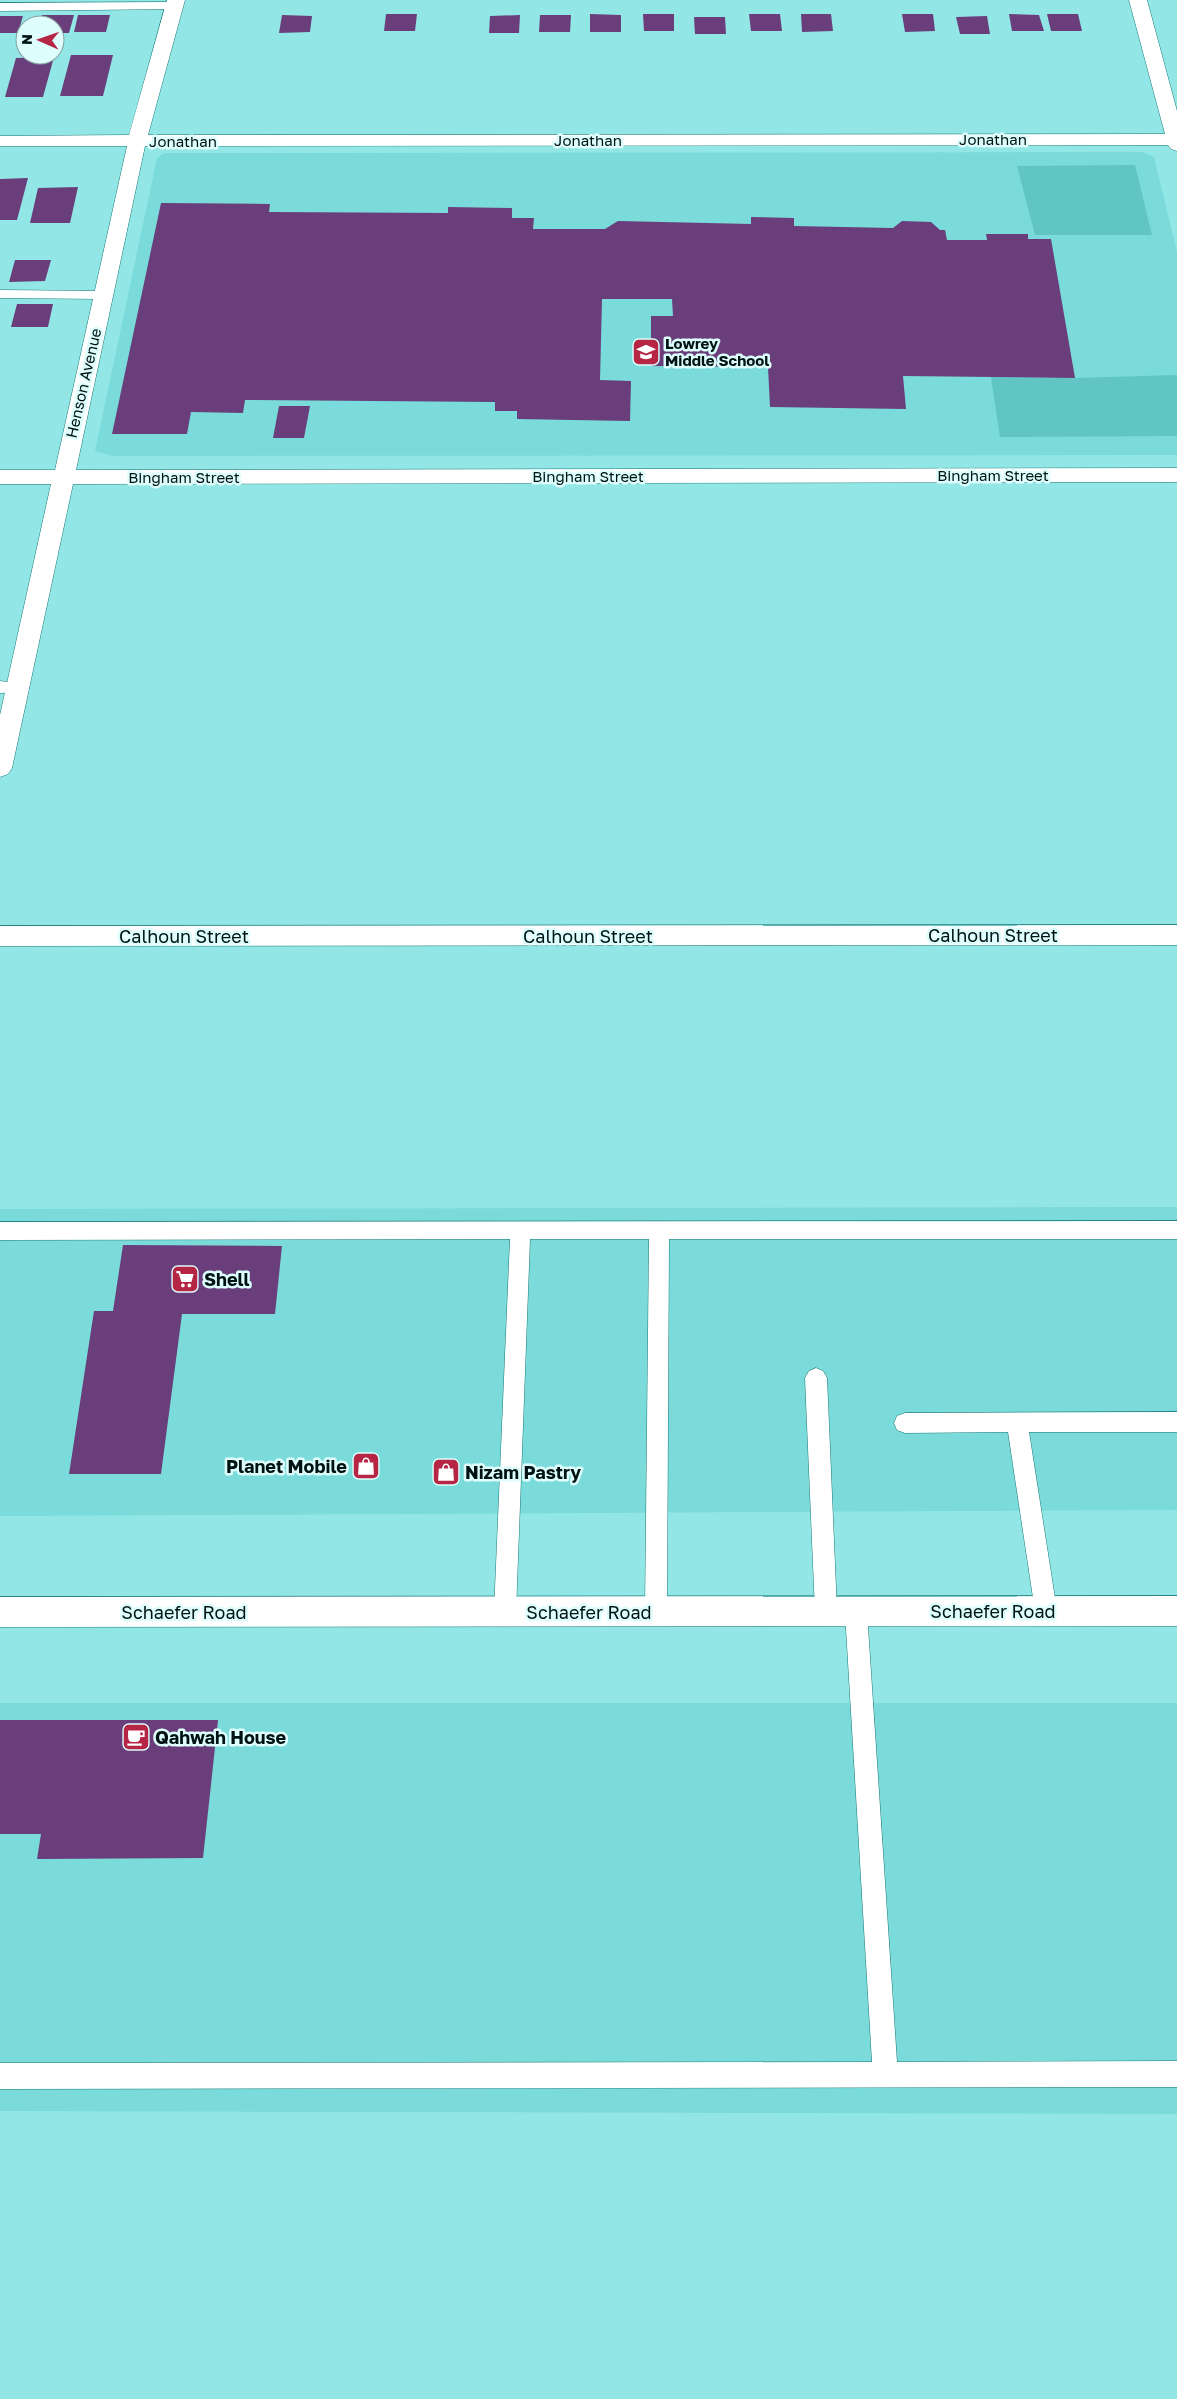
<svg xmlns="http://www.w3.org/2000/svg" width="1177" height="2399" font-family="'Golos Text',sans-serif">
<rect width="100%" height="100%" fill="#92e7e6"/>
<!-- built -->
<g fill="#7adbda">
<path d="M 1143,152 L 1154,157 L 1177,252 L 1177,455 L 112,456 L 95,451 L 157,158 L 164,153 Z"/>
<path d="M 1177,1207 L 1177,1510 L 0,1516 L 0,1209 Z"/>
<path d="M 0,1703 L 1177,1703 L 1177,2114 L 0,2111 Z"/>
</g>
<!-- green -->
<g fill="#61c5c4">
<path d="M 1135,165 L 1152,235 L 1035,235 L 1017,166 Z"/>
<path d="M 1177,375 L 1177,436 L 1000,437 L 991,377 L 1075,378 Z"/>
</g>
<!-- building -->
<g fill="#693e7b">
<path d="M 386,14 L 417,14 L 415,31 L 384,31 Z"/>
<path d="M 590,14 L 621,15 L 621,32 L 590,32 Z"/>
<path d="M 643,14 L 674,14 L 674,31 L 644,31 Z"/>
<path d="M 749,14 L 780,14 L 782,31 L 751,31 Z"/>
<path d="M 801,14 L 831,14 L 833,31 L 802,32 Z"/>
<path d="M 902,14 L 933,14 L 935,31 L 905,32 Z"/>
<path d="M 1009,14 L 1039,15 L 1044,31 L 1012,31 Z"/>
<path d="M 1047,14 L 1078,14 L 1082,31 L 1051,31 Z"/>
<path d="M 42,15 L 74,15 L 69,33 L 55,33 L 55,25 L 40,25 Z"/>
<path d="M 78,15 L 110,15 L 106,32 L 74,32 Z"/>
<path d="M 282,15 L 312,16 L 310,32 L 279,33 Z"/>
<path d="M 520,15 L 519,33 L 489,33 L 490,16 Z"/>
<path d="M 540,15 L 571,15 L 570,32 L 539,32 Z"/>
<path d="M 0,16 L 23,16 L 18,33 L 0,33 Z"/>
<path d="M 987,16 L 990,34 L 960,34 L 956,17 Z"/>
<path d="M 694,17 L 725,17 L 726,34 L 695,34 Z"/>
<path d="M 71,55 L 113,55 L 103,96 L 60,96 Z"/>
<path d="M 54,57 L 43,97 L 5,97 L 16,58 Z"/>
<path d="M 28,178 L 17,220 L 0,220 L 0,179 Z"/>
<path d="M 78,187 L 70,223 L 30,223 L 38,188 Z"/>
<path d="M 161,203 L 270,204 L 269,212 L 448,213 L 448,207 L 512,208 L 512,218 L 534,218 L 533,229 L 605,229 L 618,221 L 751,224 L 751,217 L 794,218 L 794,226 L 893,228 L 902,221 L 931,222 L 940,230 L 945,230 L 947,240 L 987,240 L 986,234 L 1028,234 L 1028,239 L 1051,239 L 1075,378 L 903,376 L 906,409 L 770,407 L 768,367 L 651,366 L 651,316 L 673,316 L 672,299 L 602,299 L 600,380 L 631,381 L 630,421 L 517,419 L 517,411 L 495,411 L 495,402 L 245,400 L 243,413 L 191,412 L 187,434 L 112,434 Z"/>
<path d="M 15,260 L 51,260 L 45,281 L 9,282 Z"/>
<path d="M 17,304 L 53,304 L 48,327 L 11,327 Z"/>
<path d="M 279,406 L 310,406 L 304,438 L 273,438 Z"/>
<path d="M 123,1245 L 282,1246 L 275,1314 L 182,1314 L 161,1474 L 69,1474 L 94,1311 L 113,1311 Z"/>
<path d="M 0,1720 L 218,1720 L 203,1858 L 37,1859 L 41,1834 L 0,1834 Z"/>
</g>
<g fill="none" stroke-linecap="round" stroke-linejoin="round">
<!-- service casing -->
<g stroke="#1a7878" stroke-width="1">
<g id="service">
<path d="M 174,2 L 178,3 L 180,6 L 178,9 L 0,11 L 0,3 Z"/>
<path d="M 0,290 L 103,291 L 110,295 L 103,299 L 0,298 Z"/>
<path d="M 0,681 L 23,684 L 25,688 L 23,692 L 0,693 Z"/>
<path d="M 1177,1221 L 1177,1239 L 669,1239 L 667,1612 L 664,1620 L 656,1623 L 648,1620 L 645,1612 L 649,1239 L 530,1239 L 516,1612 L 513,1620 L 505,1623 L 497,1620 L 494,1612 L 510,1239 L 0,1240 L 0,1222 Z"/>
<path d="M 816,1368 L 823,1371 L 827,1378 L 837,1611 L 834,1619 L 826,1622 L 818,1619 L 815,1611 L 805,1378 L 809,1371 Z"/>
<path d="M 1177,1412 L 1177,1432 L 1029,1432 L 1057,1611 L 1054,1619 L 1046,1622 L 1038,1619 L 1035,1611 L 1008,1432 L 905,1433 L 897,1430 L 894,1423 L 897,1416 L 905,1413 Z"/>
<path d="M 856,1601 L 864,1604 L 867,1612 L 897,2062 L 1177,2061 L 1177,2087 L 0,2089 L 0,2063 L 872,2062 L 845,1612 L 848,1604 Z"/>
</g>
</g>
<!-- minor casing -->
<g stroke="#1a7878" stroke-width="1">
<g id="minor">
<path d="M 167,0 L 185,0 L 148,135 L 1165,134 L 1129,0 L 1147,0 L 1177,111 L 1177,151 L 1171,149 L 1168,145 L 145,146 L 76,470 L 1177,468 L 1177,482 L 73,484 L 12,768 L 8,774 L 0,777 L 0,715 L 51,484 L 0,484 L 0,470 L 55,470 L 127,146 L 0,146 L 0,136 L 129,135 Z"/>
<path d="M 1177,925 L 1177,945 L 0,946 L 0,926 Z"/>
</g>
</g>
<!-- secondary casing -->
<g stroke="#1a7878" stroke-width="1">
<path id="secondary" d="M 1177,1596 L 1177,1626 L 0,1627 L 0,1597 Z"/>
</g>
<!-- service -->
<use href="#service" fill="#fff" fill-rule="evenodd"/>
<!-- minor -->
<use href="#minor" fill="#fff" fill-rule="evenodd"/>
<!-- secondary -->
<use href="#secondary" fill="#fff" fill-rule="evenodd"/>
</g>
<!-- icons -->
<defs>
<g id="school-square" transform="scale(1.4375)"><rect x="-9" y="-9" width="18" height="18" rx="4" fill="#b72545" stroke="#defefd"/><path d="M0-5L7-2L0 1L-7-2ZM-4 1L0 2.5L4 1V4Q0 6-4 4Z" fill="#fff"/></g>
<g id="supermarket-square" transform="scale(1.4375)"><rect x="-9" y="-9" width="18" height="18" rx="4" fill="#b72545" stroke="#defefd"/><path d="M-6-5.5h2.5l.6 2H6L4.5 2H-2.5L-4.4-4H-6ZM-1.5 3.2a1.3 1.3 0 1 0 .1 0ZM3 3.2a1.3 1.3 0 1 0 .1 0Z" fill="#fff"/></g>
<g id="shop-square" transform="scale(1.4375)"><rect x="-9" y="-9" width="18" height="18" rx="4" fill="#b72545" stroke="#defefd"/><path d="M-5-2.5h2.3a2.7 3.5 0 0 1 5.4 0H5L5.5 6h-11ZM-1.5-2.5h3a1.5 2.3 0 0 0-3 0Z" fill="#fff"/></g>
<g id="cafe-square" transform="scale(1.4375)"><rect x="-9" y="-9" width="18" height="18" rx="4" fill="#b72545" stroke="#defefd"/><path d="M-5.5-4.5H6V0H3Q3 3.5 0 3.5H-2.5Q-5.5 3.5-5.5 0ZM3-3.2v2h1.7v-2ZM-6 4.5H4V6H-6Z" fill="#fff"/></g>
</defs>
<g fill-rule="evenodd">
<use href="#school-square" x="646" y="352"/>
<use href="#supermarket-square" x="185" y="1279"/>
<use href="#shop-square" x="366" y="1466"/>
<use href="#shop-square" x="446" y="1472"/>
<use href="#cafe-square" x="136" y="1737"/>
</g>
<g text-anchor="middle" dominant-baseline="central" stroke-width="5" stroke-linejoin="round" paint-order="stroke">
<!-- far-street labels -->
<g font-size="15" fill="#001212" stroke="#defefd">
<text x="993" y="139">Jonathan</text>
<text x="588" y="140">Jonathan</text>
<text x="183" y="141">Jonathan</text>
<text transform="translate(83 383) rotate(-77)">Henson Avenue</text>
<text x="993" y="475">Bingham Street</text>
<text x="588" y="476">Bingham Street</text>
<text x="184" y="477">Bingham Street</text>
</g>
<!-- far-poi labels -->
<g font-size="15" font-weight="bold" fill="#001212" stroke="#defefd" text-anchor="start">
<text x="665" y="343">Lowrey<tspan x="665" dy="17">Middle School</tspan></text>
</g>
<!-- street labels -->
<g font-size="18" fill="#001212" stroke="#defefd">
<text x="993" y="935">Calhoun Street</text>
<text x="184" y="936">Calhoun Street</text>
<text x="588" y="936">Calhoun Street</text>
<text x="993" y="1611">Schaefer Road</text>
<text x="184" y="1612">Schaefer Road</text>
<text x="589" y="1612">Schaefer Road</text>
</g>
<!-- poi labels -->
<g font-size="18" font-weight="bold" fill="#001212" stroke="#defefd" text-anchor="start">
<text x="204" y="1279">Shell</text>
<text x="347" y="1466" text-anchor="end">Planet Mobile</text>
<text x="465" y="1472">Nizam Pastry</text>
<text x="155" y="1737">Qahwah House</text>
</g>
</g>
<!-- north arrow -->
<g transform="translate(40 40) rotate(272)"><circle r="24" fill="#defefd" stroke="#85a09f"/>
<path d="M0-4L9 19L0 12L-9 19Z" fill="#b72545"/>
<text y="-8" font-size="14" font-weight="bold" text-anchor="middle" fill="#001212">N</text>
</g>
</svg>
